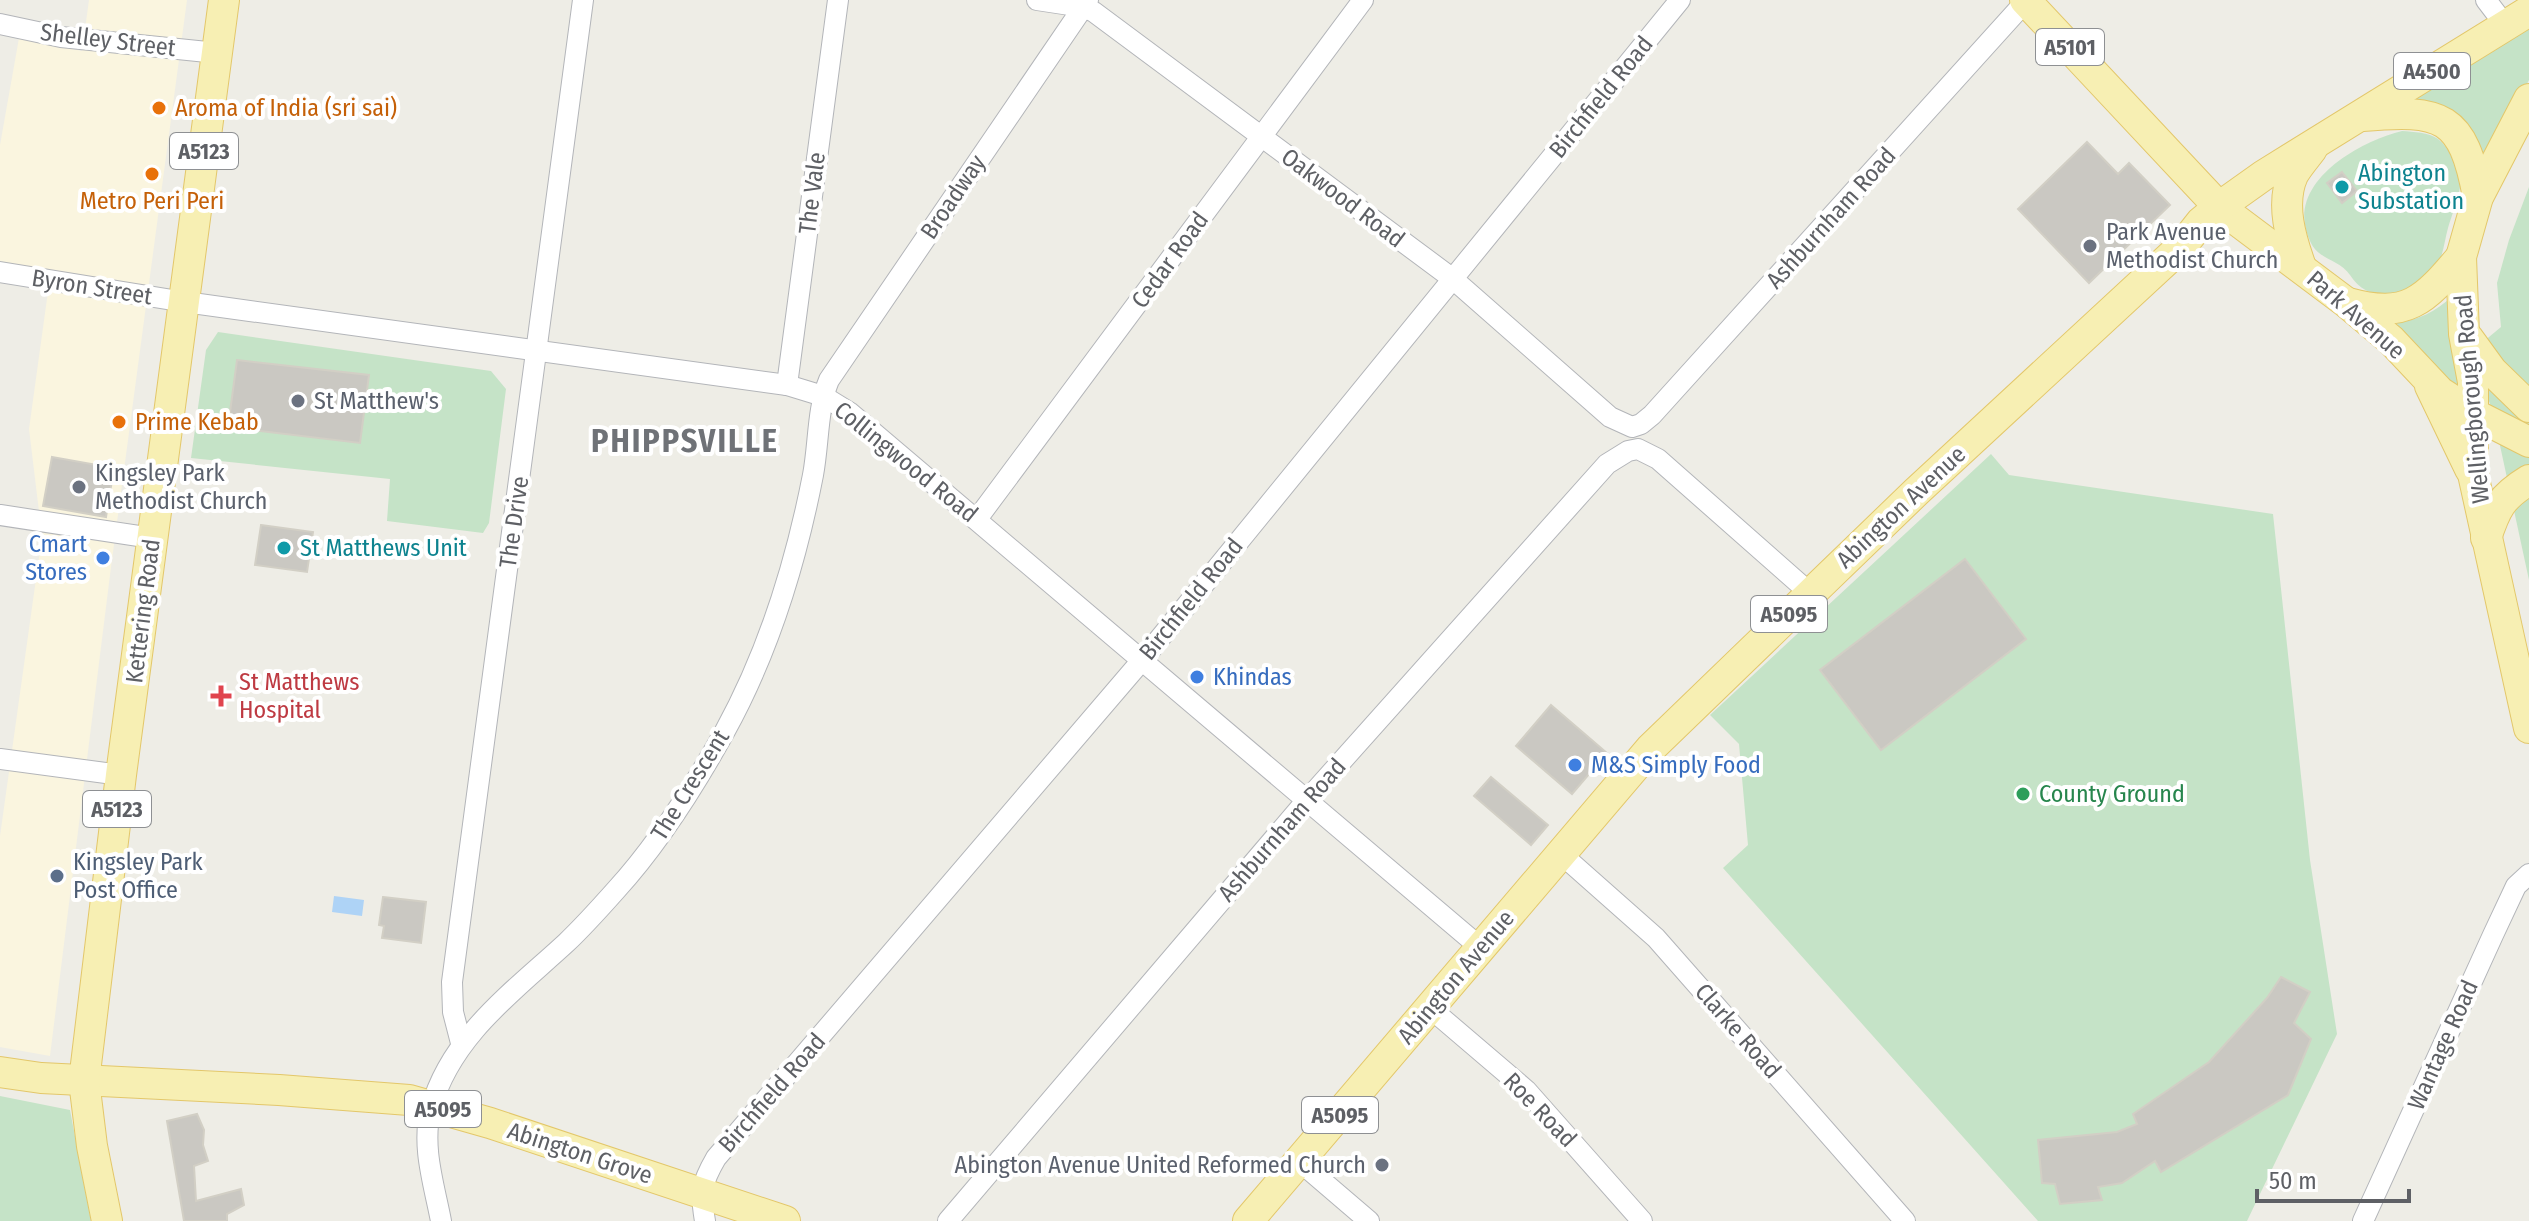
<svg xmlns="http://www.w3.org/2000/svg" width="2529" height="1221" font-family="'Fira Sans Condensed',sans-serif">
<rect width="100%" height="100%" fill="#eeede6"/>
<!-- commercial -->
<path fill="#faf5df" d="M 89,0 L 187,0 L 111,567 L 50,1056 L 0,1047 L 0,836 L 42,536 L 29,429 L 50,277 L 0,263 L 0,145 L 19,38 L 82,51 Z"/>
<!-- green -->
<g fill="#c5e3c7">
<path d="M 2529,28 L 2529,80 L 2486,163 C 2472,116 2451,117 2409,102 Z"/>
<path d="M 2402,131 C 2414,132 2428,132 2438,139 C 2451,149 2461,171 2460,187 C 2458,201 2452,214 2448,228 C 2444,242 2443,262 2432,273 C 2411,297 2369,306 2350,275 C 2339,259 2318,260 2310,241 C 2283,184 2358,142 2402,131 Z"/>
<path d="M 2529,187 L 2529,580 L 2493,413 L 2483,383 L 2483,342 L 2501,327 L 2497,283 L 2509,240 Z"/>
<path d="M 2452,296 L 2461,389 L 2449,383 L 2396,323 C 2418,320 2436,312 2452,296 Z"/>
<path d="M 218,332 L 491,371 L 506,389 L 489,523 L 483,533 L 387,521 L 390,479 L 191,458 L 206,350 Z"/>
<path d="M 1991,454 L 2009,475 L 2273,514 L 2310,860 L 2337,1034 L 2247,1221 L 2038,1221 L 1723,868 L 1748,845 L 1739,744 L 1710,715 Z"/>
<path d="M 0,1096 L 70,1110 L 91,1221 L 0,1221 Z"/>
</g>
<!-- water -->
<path fill="#aed3f6" d="M 334,896 L 364,900 L 362,916 L 332,912 Z"/>
<!-- building -->
<g fill="#cac8c2" stroke="#d2cfc5" stroke-width="2">
<path d="M 2087,142 L 2118,174 L 2129,163 L 2170,205 L 2089,283 L 2018,209 Z"/>
<path d="M 2342,172 L 2357,191 L 2342,203 L 2327,183 Z"/>
<path d="M 237,360 L 369,375 L 360,443 L 228,427 Z"/>
<path d="M 52,457 L 114,468 L 106,517 L 43,506 Z"/>
<path d="M 261,525 L 313,532 L 307,572 L 255,565 Z"/>
<path d="M 1965,559 L 2026,639 L 1881,750 L 1820,670 Z"/>
<path d="M 1551,705 L 1607,753 L 1572,794 L 1516,746 Z"/>
<path d="M 1491,777 L 1548,825 L 1531,845 L 1474,796 Z"/>
<path d="M 383,897 L 426,902 L 421,943 L 382,938 L 384,926 L 379,925 Z"/>
<path d="M 2281,977 L 2310,992 L 2294,1023 L 2311,1039 L 2288,1095 L 2161,1172 L 2155,1161 L 2122,1183 L 2098,1187 L 2102,1200 L 2060,1204 L 2055,1184 L 2042,1183 L 2038,1140 L 2117,1132 L 2137,1124 L 2133,1114 L 2209,1062 L 2267,998 Z"/>
<path d="M 197,1114 L 204,1130 L 203,1145 L 208,1161 L 194,1166 L 196,1201 L 241,1189 L 244,1205 L 227,1214 L 227,1221 L 184,1221 L 167,1121 Z"/>
</g>
<g fill="none" stroke-linecap="round" stroke-linejoin="round">
<!-- street casing -->
<g stroke="#b3b5b9" stroke-width="22">
<g id="street">
<path d="M 1037,0 L 1083,7 L 1094,12 L 1453,279 L 1610,417 L 1632,427 L 1641,424 L 1652,415 L 2026,1"/>
<path d="M 2486,0 L 2505,25"/>
<path d="M 0,24 L 61,37 L 217,53"/>
<path d="M 0,272 L 185,302 L 787,385 L 823,396 L 849,412 L 1481,948"/>
<path d="M 787,385 L 838,0"/>
<path d="M 0,515 L 152,538"/>
<path d="M 977,519 L 1363,0"/>
<path d="M 0,759 L 121,775"/>
<path d="M 1560,853 L 1656,938 L 1905,1221"/>
<path d="M 1430,1008 L 1526,1090 L 1642,1221"/>
<path d="M 461,1043 L 453,1012 L 452,982 L 583,0"/>
<path d="M 1300,1162 L 1369,1221"/>
<path d="M 441,1221 C 434,1184 421,1146 431,1108 C 451,1036 514,991 566,943 C 584,926 600,908 616,890 C 659,843 694,787 725,731 C 768,653 796,562 813,475 C 819,443 817,409 829,380 L 1088,0"/>
<path d="M 705,1221 C 700,1192 701,1184 716,1158 L 1143,659 L 1680,0"/>
<path d="M 948,1221 L 1307,800 L 1607,464 L 1628,451 L 1638,449 L 1658,459 L 1811,594"/>
<path d="M 2363,1221 L 2493,935 L 2516,886 L 2529,874"/>
</g>
</g>
<!-- primary casing -->
<g stroke="#e3c76a" stroke-width="32">
<g id="primary">
<path d="M 2025,0 L 2219,207 L 2347,303 L 2391,340 L 2440,392 L 2474,414 L 2529,442"/>
<path d="M 2529,99 L 2478,197 L 2461,257 L 2464,334 L 2473,382 L 2473,474 L 2529,728"/>
<path d="M 2362,116 C 2442,109 2463,115 2478,197"/>
<path d="M 2301,267 C 2291,239 2280,204 2293,175 C 2298,166 2306,157 2312,149"/>
<path d="M 2348,303 C 2407,319 2424,301 2461,257"/>
<path d="M 2468,338 L 2492,371 L 2529,407"/>
<path d="M 2430,386 L 2470,469"/>
<path d="M 2486,538 C 2496,508 2501,497 2529,480"/>
<path d="M 0,1072 L 41,1078 L 279,1090 L 409,1100 L 490,1123 L 785,1221"/>
<path d="M 107,1221 L 92,1146 L 84,1081 L 121,775 L 224,0"/>
<path d="M 1248,1221 L 1651,748 L 1916,492 L 2182,246 L 2201,222 L 2219,207 L 2264,175 L 2529,11"/>
</g>
</g>
<!-- street -->
<use href="#street" stroke="#fff" stroke-width="20"/>
<!-- primary -->
<use href="#primary" stroke="#f7efb3" stroke-width="30"/>
</g>
<!-- markers -->
<g fill="#e8710a" stroke="#fff" stroke-width="3">
<circle cx="159" cy="108" r="8"/>
<circle cx="152" cy="174" r="8"/>
<circle cx="119" cy="422" r="8"/>
</g>
<g fill="#0f9aa8" stroke="#fff" stroke-width="3">
<circle cx="2342" cy="187" r="8"/>
<circle cx="284" cy="548" r="8"/>
</g>
<g fill="#6b7280" stroke="#fff" stroke-width="3">
<circle cx="2090" cy="246" r="8"/>
<circle cx="298" cy="401" r="8"/>
<circle cx="79" cy="487" r="8"/>
<circle cx="1382" cy="1165" r="8"/>
</g>
<g fill="#3f7fe0" stroke="#fff" stroke-width="3">
<circle cx="103" cy="558" r="8"/>
<circle cx="1197" cy="677" r="8"/>
<circle cx="1575" cy="765" r="8"/>
</g>
<path fill="#e0444e" stroke="#fff" stroke-width="3" d="M217 684h8v8h8v8h-8v8h-8v-8h-8v-8h8z"/>
<circle fill="#2e9e5b" stroke="#fff" stroke-width="3" cx="2023" cy="794" r="8"/>
<circle fill="#5c6f8a" stroke="#fff" stroke-width="3" cx="57" cy="876" r="8"/>
<g text-anchor="middle" dominant-baseline="central" stroke-width="8" stroke-linejoin="round" paint-order="stroke">
<!-- shield labels -->
<g fill="#fff" stroke="#8e9093" stroke-width="2">
<rect x="2036" y="29" width="68" height="36" rx="6"/>
<rect x="2394" y="53" width="76" height="36" rx="6"/>
<rect x="170" y="133" width="68" height="36" rx="6"/>
<rect x="1751" y="596" width="76" height="36" rx="6"/>
<rect x="83" y="791" width="68" height="36" rx="6"/>
<rect x="405" y="1091" width="76" height="36" rx="6"/>
<rect x="1302" y="1097" width="76" height="36" rx="6"/>
</g>
<g font-size="22" font-weight="bold" fill="#5e6065">
<text x="2070" y="47">A5101</text>
<text x="2432" y="71">A4500</text>
<text x="204" y="151">A5123</text>
<text x="1789" y="614">A5095</text>
<text x="117" y="809">A5123</text>
<text x="443" y="1109">A5095</text>
<text x="1340" y="1115">A5095</text>
</g>
<!-- street labels -->
<g font-size="24" fill="#5e6065" stroke="#fff">
<text transform="translate(108 40) rotate(7)">Shelley Street</text>
<text transform="translate(1601 97) rotate(-51)">Birchfield Road</text>
<text transform="translate(812 193) rotate(-83)">The Vale</text>
<text transform="translate(953 197) rotate(-56)">Broadway</text>
<text transform="translate(1343 198) rotate(37)">Oakwood Road</text>
<text transform="translate(1831 218) rotate(-48)">Ashburnham Road</text>
<text transform="translate(1170 260) rotate(-54)">Cedar Road</text>
<text transform="translate(92 287) rotate(9)">Byron Street</text>
<text transform="translate(2356 315) rotate(41)">Park Avenue</text>
<text transform="translate(2472 399) rotate(-95)">Wellingborough Road</text>
<text transform="translate(906 462) rotate(39)">Collingwood Road</text>
<text transform="translate(1901 507) rotate(-43)">Abington Avenue</text>
<text transform="translate(514 522) rotate(-82)">The Drive</text>
<text transform="translate(1191 599) rotate(-51)">Birchfield Road</text>
<text transform="translate(143 611) rotate(-83)">Kettering Road</text>
<text transform="translate(690 785) rotate(-58)">The Crescent</text>
<text transform="translate(1282 830) rotate(-49)">Ashburnham Road</text>
<text transform="translate(1456 977) rotate(-50)">Abington Avenue</text>
<text transform="translate(1738 1031) rotate(49)">Clarke Road</text>
<text transform="translate(2443 1045) rotate(-66)">Wantage Road</text>
<text transform="translate(772 1093) rotate(-49)">Birchfield Road</text>
<text transform="translate(1540 1110) rotate(46)">Roe Road</text>
<text transform="translate(580 1153) rotate(18)">Abington Grove</text>
</g>
<!-- food labels -->
<g font-size="24" fill="#c56008" stroke="#fff" text-anchor="start">
<text x="175" y="108">Aroma of India (sri sai)</text>
<text x="152" y="201" text-anchor="middle">Metro Peri Peri</text>
<text x="135" y="422">Prime Kebab</text>
</g>
<!-- culture labels -->
<g font-size="24" fill="#0d838f" stroke="#fff" text-anchor="start">
<text x="2358" y="173">Abington<tspan x="2358" dy="28">Substation</tspan></text>
<text x="300" y="548">St Matthews Unit</text>
</g>
<!-- worship labels -->
<g font-size="24" fill="#5b616d" stroke="#fff" text-anchor="start">
<text x="2106" y="232">Park Avenue<tspan x="2106" dy="28">Methodist Church</tspan></text>
<text x="314" y="401">St Matthew's</text>
<text x="95" y="473">Kingsley Park<tspan x="95" dy="28">Methodist Church</tspan></text>
<text x="1366" y="1165" text-anchor="end">Abington Avenue United Reformed Church</text>
</g>
<!-- shop labels -->
<g font-size="24" fill="#366cbe" stroke="#fff" text-anchor="start">
<text x="87" y="544" text-anchor="end">Cmart<tspan x="87" dy="28">Stores</tspan></text>
<text x="1213" y="677">Khindas</text>
<text x="1591" y="765">M&amp;S Simply Food</text>
</g>
<!-- health labels -->
<g font-size="24" fill="#be3a42" stroke="#fff" text-anchor="start">
<text x="239" y="682">St Matthews<tspan x="239" dy="28">Hospital</tspan></text>
</g>
<!-- leisure labels -->
<g font-size="24" fill="#27864d" stroke="#fff" text-anchor="start">
<text x="2039" y="794">County Ground</text>
</g>
<!-- service labels -->
<g font-size="24" fill="#4e5e75" stroke="#fff" text-anchor="start">
<text x="73" y="862">Kingsley Park<tspan x="73" dy="28">Post Office</tspan></text>
</g>
<!-- district labels -->
<g font-size="32" font-weight="bold" letter-spacing="2" fill="#6f7277" stroke="#fff">
<text x="685" y="441">PHIPPSVILLE</text>
</g>
</g>
<!-- scale -->
<path d="M2257 1189v12h152v-12" fill="none" stroke="#5e6065" stroke-width="4"/>
<text x="2269" y="1189" font-size="24" fill="#5e6065" stroke="#ffffff" stroke-width="6" paint-order="stroke">50 m</text>
</svg>
